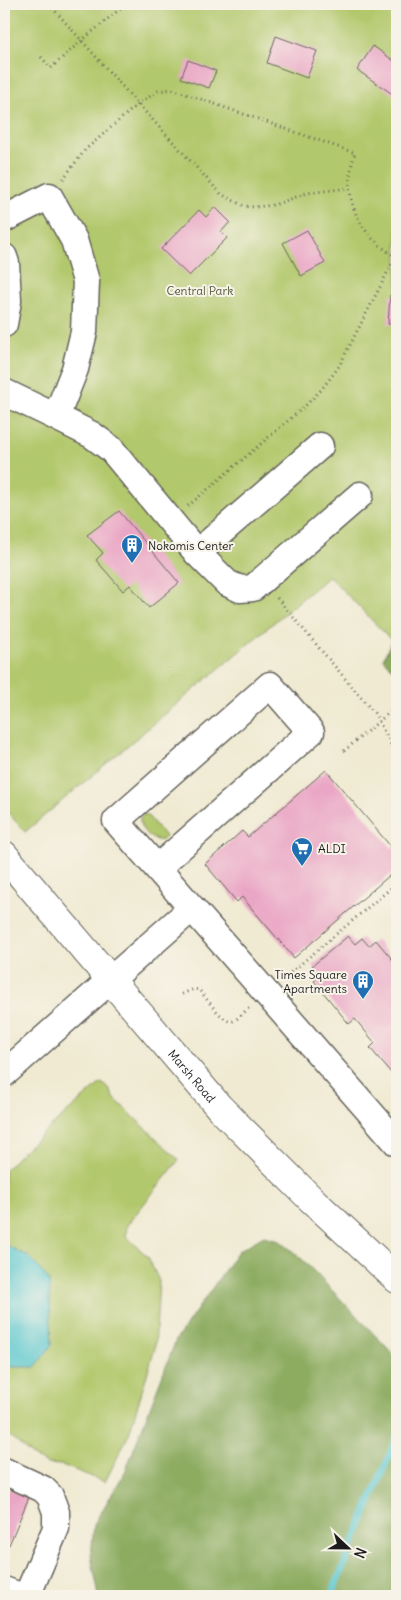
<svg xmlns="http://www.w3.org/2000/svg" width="401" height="1600" font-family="Delius,sans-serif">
<rect width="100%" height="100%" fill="#f7f3e8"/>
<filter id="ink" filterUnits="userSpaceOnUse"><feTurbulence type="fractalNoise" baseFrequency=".02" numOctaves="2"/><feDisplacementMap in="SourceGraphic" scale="10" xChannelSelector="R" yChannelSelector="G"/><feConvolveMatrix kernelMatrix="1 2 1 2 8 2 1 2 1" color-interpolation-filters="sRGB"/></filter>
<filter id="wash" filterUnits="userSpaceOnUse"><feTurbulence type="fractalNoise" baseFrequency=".0096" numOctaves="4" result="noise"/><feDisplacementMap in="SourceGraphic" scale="20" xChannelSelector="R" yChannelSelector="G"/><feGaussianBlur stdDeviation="1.12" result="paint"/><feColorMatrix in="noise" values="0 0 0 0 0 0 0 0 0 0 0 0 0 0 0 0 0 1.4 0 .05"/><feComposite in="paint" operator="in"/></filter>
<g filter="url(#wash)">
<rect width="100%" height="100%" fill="#f0ead2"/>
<!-- green -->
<g fill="#b2c86c" stroke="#677244">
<path d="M 4,4 L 397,4 L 397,646 L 329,576 L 25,832 L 4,808 Z"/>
<path d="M 142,814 L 147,815 L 164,835 L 165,836 L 163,840 C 151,843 134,825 142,814 Z"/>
<path d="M 101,1083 L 108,1087 L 114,1098 L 179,1160 L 127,1225 L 126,1236 L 148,1257 L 159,1281 L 155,1348 L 129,1434 L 105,1482 L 62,1465 L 47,1464 L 35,1458 L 4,1431 L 4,1171 L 23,1151 Z"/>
</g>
<!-- forest -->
<g fill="#8dac60" stroke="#54643e">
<path d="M 397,629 L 397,674 L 383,659 Z"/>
<path d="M 264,1236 L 279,1240 L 303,1260 L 397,1358 L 397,1596 L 99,1596 L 91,1556 L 94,1524 L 125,1472 L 176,1340 L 238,1251 Z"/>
</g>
<!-- water -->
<path fill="#5bc8cf" stroke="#3c7276" d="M 6,1245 L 29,1257 L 49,1280 L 52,1345 L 35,1367 L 4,1367 L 4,1248 Z"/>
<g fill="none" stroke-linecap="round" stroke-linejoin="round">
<!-- stream -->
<path stroke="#5bc8cf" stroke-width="7" d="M 331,1596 L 397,1437"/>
</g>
<g id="blocks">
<!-- building -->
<g fill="#eaa6c5">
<path d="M 276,36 L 317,51 L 307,78 L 267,63 Z"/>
<path d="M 373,46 L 397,63 L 397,90 L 394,95 L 357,70 Z"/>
<path d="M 188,60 L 216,71 L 209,88 L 181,78 Z"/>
<path d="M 215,207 L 230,222 L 221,232 L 227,238 L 189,276 L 161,249 L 199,210 L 206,217 Z"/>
<path d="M 307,230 L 325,263 L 301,276 L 283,243 Z"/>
<path d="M 390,295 L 397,295 L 397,325 L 388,324 Z"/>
<path d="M 119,511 L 179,583 L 149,608 L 130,585 L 123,591 L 96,560 L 103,553 L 87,535 Z"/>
<path d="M 326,770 L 392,848 L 397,843 L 397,869 L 294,958 L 242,897 L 237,902 L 205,864 L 242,831 L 248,837 Z"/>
<path d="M 348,936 L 355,944 L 362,938 L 369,946 L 376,940 L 397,965 L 397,1080 L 370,1048 L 375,1043 L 355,1019 L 349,1024 L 314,981 L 319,976 L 312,966 Z"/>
<path d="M 4,1487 L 29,1497 L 9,1545 L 4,1543 Z"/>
</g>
</g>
</g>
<g filter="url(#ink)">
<use href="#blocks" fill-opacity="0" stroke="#66645c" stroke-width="1"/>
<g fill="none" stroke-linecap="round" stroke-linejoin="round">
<!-- minor casing -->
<g stroke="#66645c" stroke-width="29">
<g id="minor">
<path d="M 4,219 L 49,196 L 74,240 L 86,281 L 84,332 L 75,369 L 56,417 L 4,392"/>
<path d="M 4,257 L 6,263 L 8,301 L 4,324"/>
<path d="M 56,417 L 92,435 L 111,449 L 197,553 L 227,583 L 240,589 L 253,588 L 360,495"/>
<path d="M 197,553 L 320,446"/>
<path d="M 157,868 L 311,732 L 270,685 L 116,821 L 397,1143"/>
<path d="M 4,1074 L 192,908"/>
<path d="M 4,1471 L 43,1489 L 50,1496 L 56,1512 L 56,1528 L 27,1596"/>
<path d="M 4,1590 L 20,1596"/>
</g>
</g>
<!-- major casing -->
<g stroke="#66645c" stroke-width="30">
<g id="major">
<path id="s1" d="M 4,855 L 219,1107 L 311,1199 L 397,1279"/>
</g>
</g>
<!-- path -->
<g stroke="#66645c" stroke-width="3" stroke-dasharray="1 4" stroke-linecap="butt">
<path d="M 49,4 L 138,104 L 221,194 L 244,206 L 256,207 L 274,205 L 307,193 L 349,188"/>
<path d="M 41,57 L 51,68 L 81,41 L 126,4"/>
<path d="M 63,179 L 85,150 L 138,104 L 158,91 L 172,89 L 355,153 C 340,196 358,236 397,257"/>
<path d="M 188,506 L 303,408 L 321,390 L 338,368 L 396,256"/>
<path d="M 277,598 L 375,714 L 397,756"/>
<path d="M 344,751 L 397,706"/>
<path d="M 283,979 L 397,883"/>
<path d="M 182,994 L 194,989 L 199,990 C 206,997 224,1025 233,1021 C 239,1018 244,1012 249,1008"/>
</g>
<!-- minor -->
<use href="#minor" stroke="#fff" stroke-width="26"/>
<!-- major -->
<use href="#major" stroke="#fff" stroke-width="28"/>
</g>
</g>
<!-- icons -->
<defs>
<g id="building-pin" transform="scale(1.125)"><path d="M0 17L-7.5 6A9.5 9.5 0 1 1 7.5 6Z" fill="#1f6fb2" stroke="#f7f3e8"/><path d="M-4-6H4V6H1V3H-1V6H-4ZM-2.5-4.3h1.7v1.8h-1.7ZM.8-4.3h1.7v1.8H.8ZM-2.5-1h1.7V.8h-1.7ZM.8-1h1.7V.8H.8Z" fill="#fff"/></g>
<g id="supermarket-pin" transform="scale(1.125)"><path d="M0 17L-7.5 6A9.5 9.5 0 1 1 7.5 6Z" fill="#1f6fb2" stroke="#f7f3e8"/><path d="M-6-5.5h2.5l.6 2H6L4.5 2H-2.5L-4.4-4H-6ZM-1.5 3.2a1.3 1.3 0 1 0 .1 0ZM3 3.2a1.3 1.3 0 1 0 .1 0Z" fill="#fff"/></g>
</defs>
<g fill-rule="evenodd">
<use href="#building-pin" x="132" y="545"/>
<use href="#supermarket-pin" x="302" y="848"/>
<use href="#building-pin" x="363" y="981"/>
</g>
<g text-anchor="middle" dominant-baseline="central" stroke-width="4" stroke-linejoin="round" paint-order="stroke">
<!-- park labels -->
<g font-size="12" fill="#505838" stroke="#f7f3e8">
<text x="200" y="290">Central Park</text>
</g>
<!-- poi labels -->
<g font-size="12" fill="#1c1c1c" stroke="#f7f3e8" text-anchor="start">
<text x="148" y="545">Nokomis Center</text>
<text x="318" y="848">ALDI</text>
<text x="347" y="974" text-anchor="end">Times Square<tspan x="347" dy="14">Apartments</tspan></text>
</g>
<!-- street labels -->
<g font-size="12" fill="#1c1c1c" stroke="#f7f3e8">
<text stroke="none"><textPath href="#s1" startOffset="290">Marsh Road</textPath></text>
</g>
</g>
<!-- margin -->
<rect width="401" height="1600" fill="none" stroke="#f7f3e8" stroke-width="20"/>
<!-- north arrow -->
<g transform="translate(348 1548) rotate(112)" stroke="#f7f3e8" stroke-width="4" paint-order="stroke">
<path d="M0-4L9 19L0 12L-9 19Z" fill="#1c1c1c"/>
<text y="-8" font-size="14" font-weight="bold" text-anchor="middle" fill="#1c1c1c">N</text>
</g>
</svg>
